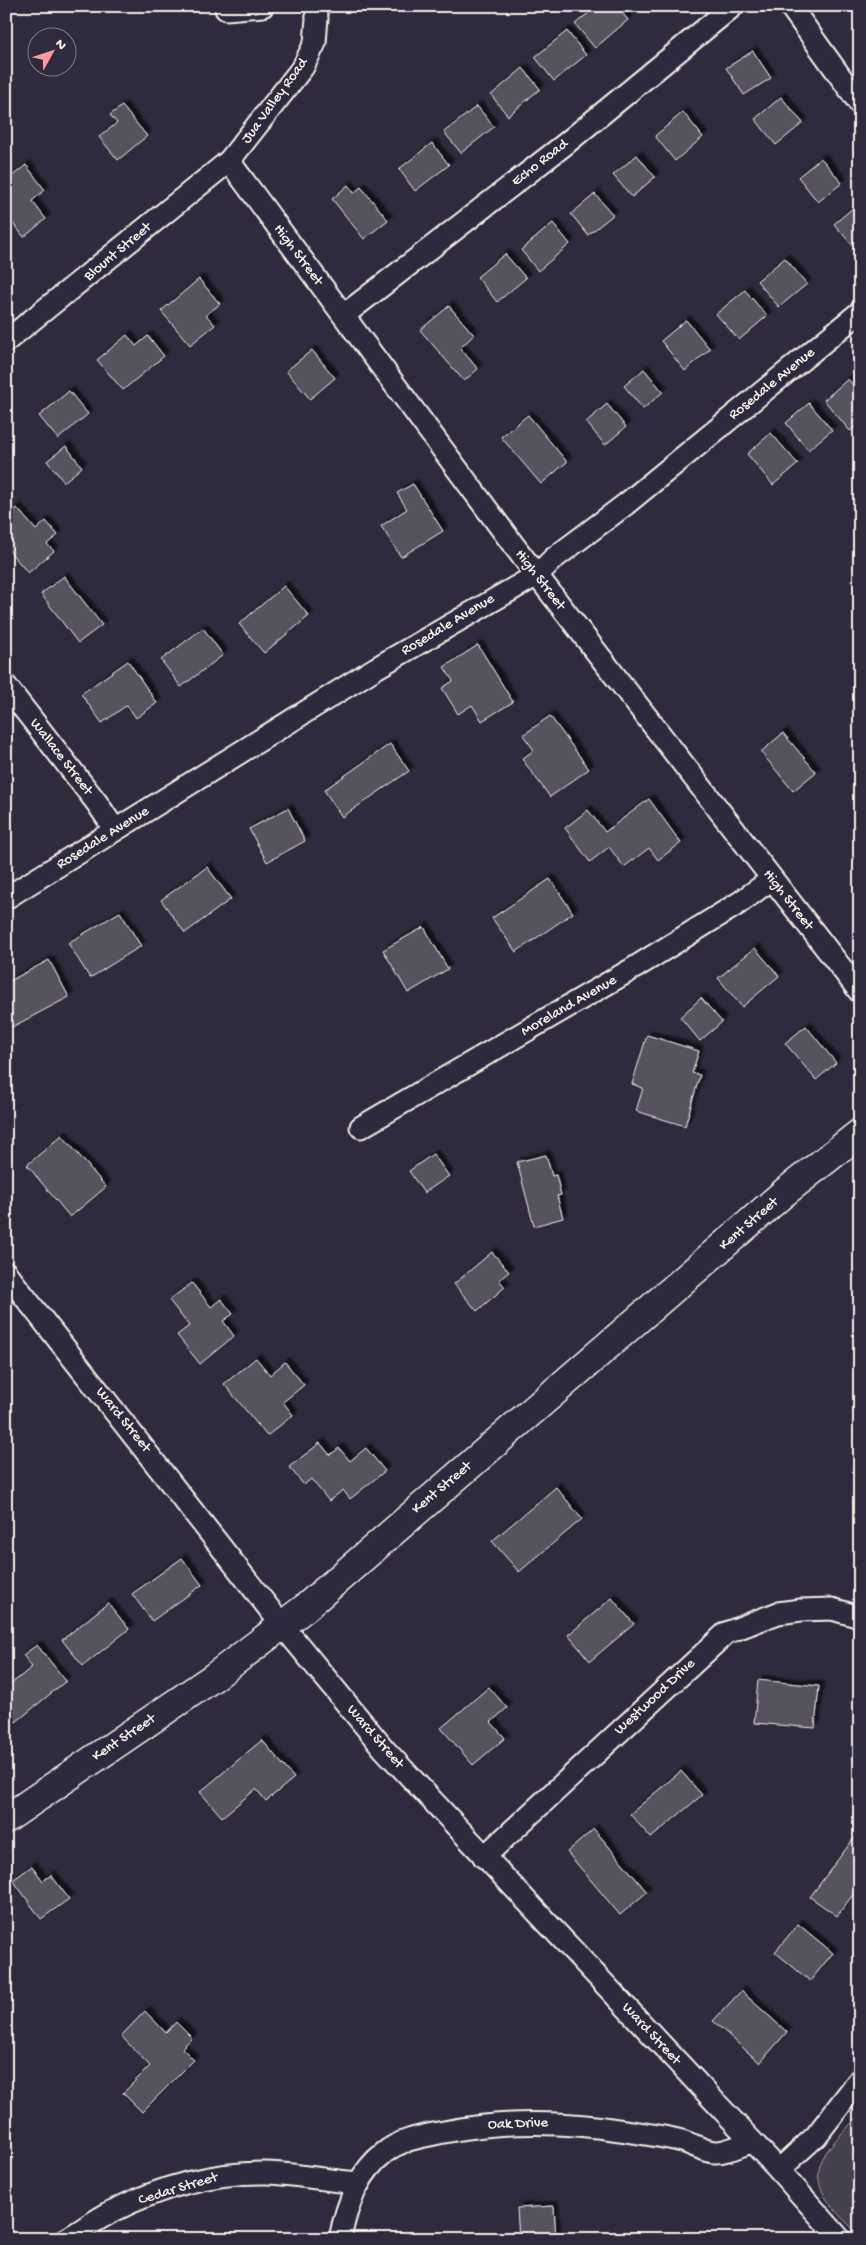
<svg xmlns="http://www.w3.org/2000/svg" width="866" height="2245" font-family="'Gochi Hand',sans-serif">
<defs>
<filter id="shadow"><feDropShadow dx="4.5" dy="-4.5" stdDeviation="1" flood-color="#0009"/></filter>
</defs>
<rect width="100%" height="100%" fill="#2f2a3d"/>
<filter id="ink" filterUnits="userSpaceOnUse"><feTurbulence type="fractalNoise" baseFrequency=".02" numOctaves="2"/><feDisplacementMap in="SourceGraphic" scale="10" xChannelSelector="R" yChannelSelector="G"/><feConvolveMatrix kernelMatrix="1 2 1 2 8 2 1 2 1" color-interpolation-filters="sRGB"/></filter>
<g filter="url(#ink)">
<!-- green -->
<path fill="#454050" stroke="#9c989c" d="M 860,2114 L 860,2236 C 841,2216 806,2189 823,2158 C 831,2142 848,2128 860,2114 Z"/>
<!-- building -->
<g fill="#56525f" stroke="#f4f1e8" filter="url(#shadow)">
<path d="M 597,6 L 617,6 L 628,20 L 595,48 L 575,24 Z"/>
<path d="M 567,31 L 586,55 L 554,81 L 535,57 Z"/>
<path d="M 753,51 L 771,78 L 744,95 L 726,68 Z"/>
<path d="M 523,68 L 540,89 L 508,116 L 491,95 Z"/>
<path d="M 781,97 L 803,123 L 776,145 L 755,119 Z"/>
<path d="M 122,106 L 147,136 L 118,160 L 99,137 L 117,123 L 110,115 Z"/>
<path d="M 477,106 L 494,127 L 461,153 L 444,132 Z"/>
<path d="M 683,112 L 703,137 L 675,161 L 655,136 Z"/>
<path d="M 432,143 L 449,165 L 415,191 L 399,169 Z"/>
<path d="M 637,155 L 655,177 L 632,197 L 613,175 Z"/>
<path d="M 821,158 L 842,183 L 818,202 L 798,177 Z"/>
<path d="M 26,165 L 45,190 L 32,201 L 46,219 L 24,237 L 6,215 L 6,181 Z"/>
<path d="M 348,185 L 354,193 L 361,187 L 388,220 L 364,239 L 332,199 Z"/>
<path d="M 595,194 L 613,215 L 588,235 L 571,214 Z"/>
<path d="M 860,202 L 860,252 L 859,253 L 834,224 Z"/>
<path d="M 553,223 L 570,244 L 538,271 L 521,250 Z"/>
<path d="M 505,254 L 526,278 L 497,302 L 477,277 Z"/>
<path d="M 785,258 L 807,284 L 779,307 L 757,281 Z"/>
<path d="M 199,279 L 220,304 L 206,315 L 215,325 L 190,345 L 161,311 Z"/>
<path d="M 745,290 L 767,316 L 739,340 L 716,314 Z"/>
<path d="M 449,306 L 474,335 L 460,348 L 478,369 L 464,381 L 420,330 Z"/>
<path d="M 686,320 L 710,349 L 685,371 L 661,341 Z"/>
<path d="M 127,335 L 136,346 L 148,336 L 164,356 L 123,390 L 97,360 Z"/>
<path d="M 312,350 L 335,378 L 310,399 L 286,371 Z"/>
<path d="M 644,369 L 663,392 L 643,409 L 624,386 Z"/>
<path d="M 848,379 L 860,393 L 860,423 L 850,431 L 824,400 Z"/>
<path d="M 69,391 L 88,414 L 58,439 L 39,416 Z"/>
<path d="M 809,403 L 832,430 L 808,450 L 786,423 Z"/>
<path d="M 607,404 L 626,427 L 605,445 L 586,422 Z"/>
<path d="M 528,415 L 567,462 L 541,484 L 501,437 Z"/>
<path d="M 771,433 L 798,464 L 773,485 L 747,454 Z"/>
<path d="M 66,446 L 82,467 L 64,482 L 47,461 Z"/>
<path d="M 413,484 L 443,531 L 401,557 L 381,526 L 407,509 L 397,493 Z"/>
<path d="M 17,508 L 36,530 L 46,521 L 58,535 L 47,544 L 54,551 L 28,573 L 6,547 L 6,517 Z"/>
<path d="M 64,576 L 102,625 L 78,643 L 41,594 Z"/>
<path d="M 284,586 L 309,616 L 264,653 L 239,624 Z"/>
<path d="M 203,628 L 223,655 L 181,687 L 161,660 Z"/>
<path d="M 478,645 L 513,702 L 482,721 L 472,705 L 458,714 L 442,688 L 453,681 L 444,667 Z"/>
<path d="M 128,661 L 157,703 L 136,718 L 127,705 L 102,723 L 81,694 Z"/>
<path d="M 550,716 L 589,769 L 550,797 L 522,759 L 534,750 L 523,735 Z"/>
<path d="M 783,733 L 816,772 L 793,791 L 761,752 Z"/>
<path d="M 390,744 L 409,771 L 342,817 L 324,790 Z"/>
<path d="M 649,799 L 681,843 L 658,860 L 649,848 L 624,867 L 609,847 L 590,862 L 565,828 L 588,810 L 605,832 Z"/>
<path d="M 288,808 L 305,841 L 267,862 L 249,829 Z"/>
<path d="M 207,867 L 231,899 L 185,933 L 161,900 Z"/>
<path d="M 550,879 L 573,913 L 516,952 L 492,918 Z"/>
<path d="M 120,912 L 141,946 L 90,978 L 68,943 Z"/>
<path d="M 424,927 L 448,969 L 408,993 L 383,950 Z"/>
<path d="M 755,948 L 779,976 L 742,1007 L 718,978 Z"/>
<path d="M 49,960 L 69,997 L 12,1027 L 6,1016 L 6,983 Z"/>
<path d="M 701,998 L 722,1022 L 700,1041 L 680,1017 Z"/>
<path d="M 806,1026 L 836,1063 L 816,1080 L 785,1043 Z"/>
<path d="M 647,1035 L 699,1051 L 692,1073 L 700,1075 L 685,1126 L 636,1111 L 643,1088 L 632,1084 Z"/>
<path d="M 62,1135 L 106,1187 L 70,1217 L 27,1165 Z"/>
<path d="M 433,1154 L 449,1176 L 424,1193 L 409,1171 Z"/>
<path d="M 546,1155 L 552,1176 L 556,1175 L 561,1195 L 557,1196 L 563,1218 L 534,1226 L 517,1162 Z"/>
<path d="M 492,1252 L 509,1272 L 499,1280 L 505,1287 L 477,1311 L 454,1284 Z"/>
<path d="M 192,1283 L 211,1307 L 221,1299 L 233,1314 L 223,1321 L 234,1336 L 200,1364 L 177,1335 L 189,1326 L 169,1300 Z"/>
<path d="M 256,1358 L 270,1375 L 285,1362 L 304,1385 L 283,1402 L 293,1415 L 267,1436 L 224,1384 Z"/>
<path d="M 320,1443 L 330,1455 L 339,1448 L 350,1461 L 366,1448 L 385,1471 L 350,1499 L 343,1490 L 329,1501 L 311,1479 L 304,1485 L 289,1467 Z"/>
<path d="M 556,1487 L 582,1519 L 519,1572 L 492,1541 Z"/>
<path d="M 182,1558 L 202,1585 L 152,1621 L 132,1594 Z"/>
<path d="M 612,1598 L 634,1624 L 590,1661 L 568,1635 Z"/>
<path d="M 108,1603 L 129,1629 L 83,1666 L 62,1640 Z"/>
<path d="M 37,1645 L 66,1681 L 16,1722 L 6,1710 L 6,1688 L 32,1667 L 23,1655 Z"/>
<path d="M 758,1680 L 819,1686 L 815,1728 L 754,1723 Z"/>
<path d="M 489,1687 L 507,1708 L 491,1722 L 505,1738 L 473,1765 L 441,1728 Z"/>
<path d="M 262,1740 L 294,1778 L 266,1801 L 256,1789 L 222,1817 L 200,1792 Z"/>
<path d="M 681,1771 L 702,1795 L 651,1838 L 630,1814 Z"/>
<path d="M 594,1829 L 647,1892 L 620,1915 L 567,1852 Z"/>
<path d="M 854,1838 L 860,1842 L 860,1885 L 837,1916 L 810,1897 Z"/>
<path d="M 32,1866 L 43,1881 L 51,1875 L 69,1899 L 41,1919 L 13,1880 Z"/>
<path d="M 798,1924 L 833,1953 L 810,1981 L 775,1952 Z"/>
<path d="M 741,1991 L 787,2032 L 760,2063 L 713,2021 Z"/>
<path d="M 145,2011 L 166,2033 L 176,2022 L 192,2038 L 182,2048 L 194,2060 L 142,2112 L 123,2093 L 150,2066 L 121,2036 Z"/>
<path d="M 554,2206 L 556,2239 L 519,2239 L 517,2208 Z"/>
</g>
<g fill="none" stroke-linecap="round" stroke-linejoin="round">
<!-- minor casing -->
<g stroke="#f4f1e8" stroke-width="25">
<g id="minor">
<path d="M 790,6 L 860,104"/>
<path d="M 226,9 L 263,6"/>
<path d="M 229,161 L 515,547 L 860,992"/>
<path d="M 344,315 L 564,145 L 733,6"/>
<path d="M 6,341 L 229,161 L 303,67 L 315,43 L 317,18 L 316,6"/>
<path d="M 6,686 L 97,803 L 115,830"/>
<path d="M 6,898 L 376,668 L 537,575 L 553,559 L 626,504 L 860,312"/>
<path d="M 361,1127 L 634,968 L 739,903 L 772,879"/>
<path d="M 6,1273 L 282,1625 L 384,1749 L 779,2170 L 840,2239"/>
<path d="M 484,1857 L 726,1633 L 778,1613 L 801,1610 L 832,1609 L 860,1617"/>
<path d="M 779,2170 L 816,2136 L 860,2079"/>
<path d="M 67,2239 C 82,2230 97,2219 113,2211 C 160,2187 214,2172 267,2173 C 297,2174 328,2181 358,2183"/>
<path d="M 340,2239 C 346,2207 358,2173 384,2153 C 401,2139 424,2136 444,2132 C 506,2120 564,2121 626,2131 C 645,2134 664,2136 682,2141 C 692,2144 704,2151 714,2152 C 725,2153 741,2145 751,2142"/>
</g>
</g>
<!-- tertiary casing -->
<g stroke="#f4f1e8" stroke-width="31">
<path id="tertiary" d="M 6,1819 L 214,1677 L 305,1608 L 785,1192 L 860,1133"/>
</g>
<!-- minor -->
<use href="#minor" stroke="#2f2a3d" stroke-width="21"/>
<!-- tertiary -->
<use href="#tertiary" stroke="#2f2a3d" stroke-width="28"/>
</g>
</g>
<g text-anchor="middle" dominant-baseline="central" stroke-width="4" stroke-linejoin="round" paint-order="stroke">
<!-- street labels -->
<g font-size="15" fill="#f4f1e8" stroke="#2f2a3d">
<text transform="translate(275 101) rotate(-54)">Jua Valley Road</text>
<text transform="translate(540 163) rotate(-38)">Echo Road</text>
<text transform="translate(118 252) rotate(-40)">Blount Street</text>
<text transform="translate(298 255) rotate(53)">High Street</text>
<text transform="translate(772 384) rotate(-39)">Rosedale Avenue</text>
<text transform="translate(540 580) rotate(52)">High Street</text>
<text transform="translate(448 625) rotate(-31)">Rosedale Avenue</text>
<text transform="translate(61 757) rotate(52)">Wallace Street</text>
<text transform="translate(103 838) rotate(-32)">Rosedale Avenue</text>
<text transform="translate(788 900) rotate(52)">High Street</text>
<text transform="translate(569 1006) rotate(-30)">Moreland Avenue</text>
<text transform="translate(749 1224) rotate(-41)">Kent Street</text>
<text transform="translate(123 1420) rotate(51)">Ward Street</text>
<text transform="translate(442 1488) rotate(-40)">Kent Street</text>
<text transform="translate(655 1697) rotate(-43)">Westwood Drive</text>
<text transform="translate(375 1737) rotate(49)">Ward Street</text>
<text transform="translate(124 1738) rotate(-34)">Kent Street</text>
<text transform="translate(651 2034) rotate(47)">Ward Street</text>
<text transform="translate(518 2124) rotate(-2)">Oak Drive</text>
<text transform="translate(178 2189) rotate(-17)">Cedar Street</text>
</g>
</g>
<!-- margin -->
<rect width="866" height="2245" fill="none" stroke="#2f2a3d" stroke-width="25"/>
<rect x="12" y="12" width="841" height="2220" fill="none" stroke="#f4f1e8" stroke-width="2" filter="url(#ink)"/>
<!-- north arrow -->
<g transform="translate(52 52) rotate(50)"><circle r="24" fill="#2f2a3d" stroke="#7e7a81"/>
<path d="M0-4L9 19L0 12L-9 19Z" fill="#ff9aa2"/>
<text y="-8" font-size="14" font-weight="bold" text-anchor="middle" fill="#f4f1e8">N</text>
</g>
</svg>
